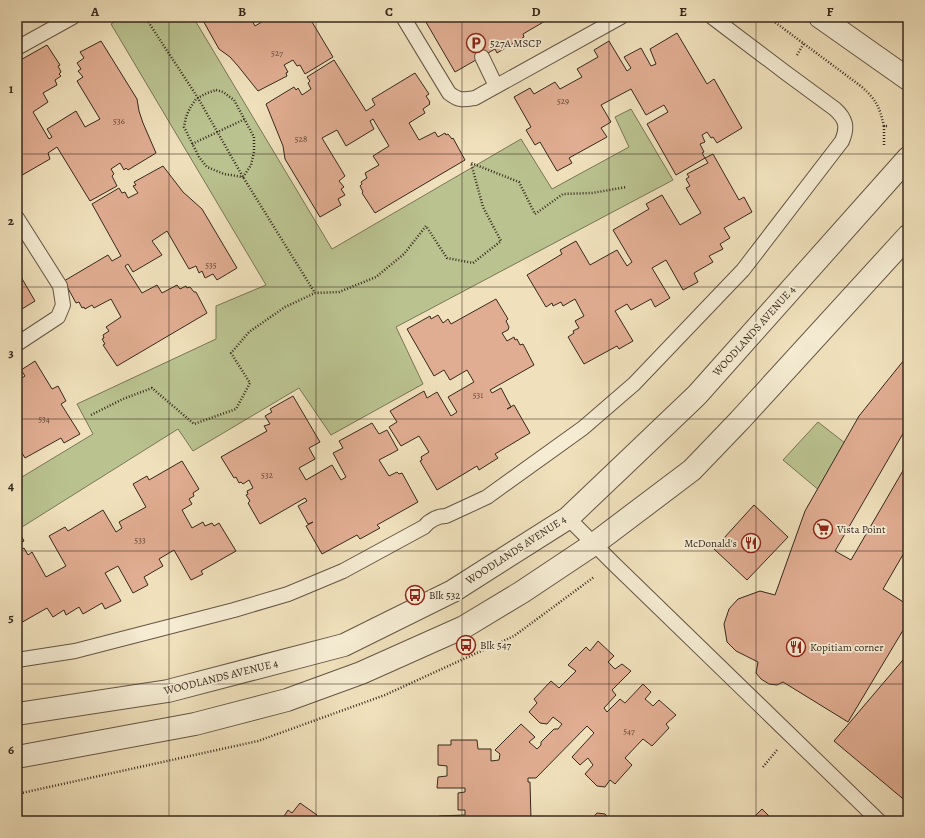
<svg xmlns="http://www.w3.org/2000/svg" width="925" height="838" font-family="Alegreya,serif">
<rect width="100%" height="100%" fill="#f0e1bc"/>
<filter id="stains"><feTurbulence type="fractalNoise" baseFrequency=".005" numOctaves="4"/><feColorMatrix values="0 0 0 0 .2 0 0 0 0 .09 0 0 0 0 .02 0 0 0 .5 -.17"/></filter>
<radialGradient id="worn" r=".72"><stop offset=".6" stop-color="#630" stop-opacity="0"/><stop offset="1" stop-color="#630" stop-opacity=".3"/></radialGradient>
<!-- green -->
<g fill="#bac390" stroke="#787656">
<path d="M 122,17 L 193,17 L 332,249 L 521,139 L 552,189 L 629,147 L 615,117 L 631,109 L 673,180 L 396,327 L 423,384 L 331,435 L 299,388 L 193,451 L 178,429 L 22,527 L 17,518 L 17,480 L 93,434 L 77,404 L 216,339 L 216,306 L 266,285 L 111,24 Z"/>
<path d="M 818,422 L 850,447 L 820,491 L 783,460 Z"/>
</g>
<!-- building -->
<g fill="#e1ad92" stroke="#37281d">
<path d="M 201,17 L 250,17 L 255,26 L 270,17 L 309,17 L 333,57 L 305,74 L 300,65 L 297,66 L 293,60 L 284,65 L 288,72 L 286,73 L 287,76 L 258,91 L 238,66 L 230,57 L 219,49 Z"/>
<path d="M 423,17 L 552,17 L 523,34 L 524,37 L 497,53 L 495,49 L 455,72 Z"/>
<path d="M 677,33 L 707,84 L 714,79 L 742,128 L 717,143 L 713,137 L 711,138 L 707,132 L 702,135 L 705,142 L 700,144 L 704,152 L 702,153 L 705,158 L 676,175 L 647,124 L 668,112 L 664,105 L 646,115 L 631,89 L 601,105 L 611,122 L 601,128 L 607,137 L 569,158 L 572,163 L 557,171 L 540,142 L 535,145 L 526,130 L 531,127 L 514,97 L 530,88 L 534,94 L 555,82 L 560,89 L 582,77 L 577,69 L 598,57 L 594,50 L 609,41 L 627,71 L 631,68 L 624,57 L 641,48 L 651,66 L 656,64 L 650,49 Z"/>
<path d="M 101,41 L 137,99 L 139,111 L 143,123 L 156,153 L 128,170 L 126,168 L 124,170 L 120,163 L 111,169 L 114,174 L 112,176 L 117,186 L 90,201 L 57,147 L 48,153 L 50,159 L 17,178 L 17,62 L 47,45 L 60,65 L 58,66 L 61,72 L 59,74 L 61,76 L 55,80 L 57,85 L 43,93 L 48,102 L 33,112 L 49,139 L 52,137 L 47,129 L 76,111 L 85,127 L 100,119 L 77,81 L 83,77 L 78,71 L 81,69 L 77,63 L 84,58 L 80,52 Z"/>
<path d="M 334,60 L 366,111 L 375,105 L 372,99 L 415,73 L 429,94 L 426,96 L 430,102 L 429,103 L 430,104 L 423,109 L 425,113 L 409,123 L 419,140 L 435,132 L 438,137 L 445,133 L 446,135 L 448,134 L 452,139 L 453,138 L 465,160 L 375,213 L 362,193 L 363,192 L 360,186 L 362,184 L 361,182 L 367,178 L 365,173 L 379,165 L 373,156 L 389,146 L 373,119 L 370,121 L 374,129 L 346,146 L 337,130 L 322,138 L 345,176 L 339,181 L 344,187 L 341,189 L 345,195 L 338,199 L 341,205 L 320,217 L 285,159 L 283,146 L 266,104 L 294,87 L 296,90 L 298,88 L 302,95 L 311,89 L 308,83 L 310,81 L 307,77 Z"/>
<path d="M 713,154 L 739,200 L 744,197 L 752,212 L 724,228 L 730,238 L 720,244 L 723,249 L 709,256 L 713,262 L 694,273 L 698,282 L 683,290 L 666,260 L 652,268 L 670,298 L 655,307 L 651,299 L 631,310 L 627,304 L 615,311 L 633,341 L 619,349 L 617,346 L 584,364 L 568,337 L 574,333 L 573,331 L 579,328 L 575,321 L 584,316 L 575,299 L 563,306 L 561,302 L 553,306 L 552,303 L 546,307 L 527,275 L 562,254 L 560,250 L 576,241 L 590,265 L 617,250 L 627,266 L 632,262 L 613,230 L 649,209 L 646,204 L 662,195 L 680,225 L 701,213 L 686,188 L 690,186 L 686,179 L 689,177 L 687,174 L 708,163 L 705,158 Z"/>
<path d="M 163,166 L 183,192 L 202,209 L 237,268 L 217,280 L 213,274 L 205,278 L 202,271 L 199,273 L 196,266 L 189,269 L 167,231 L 152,241 L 162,255 L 133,272 L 128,264 L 125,266 L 142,293 L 157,285 L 162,293 L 177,285 L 180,289 L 186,286 L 187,288 L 190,287 L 194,292 L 196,292 L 207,313 L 117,366 L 103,345 L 105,344 L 102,339 L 104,338 L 103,335 L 109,331 L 106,327 L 121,317 L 111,299 L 94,308 L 92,305 L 85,309 L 84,307 L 82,308 L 79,302 L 76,303 L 64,281 L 108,255 L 112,261 L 121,256 L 92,204 L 119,188 L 122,193 L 125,192 L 128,198 L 138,193 L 133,186 L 136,185 L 134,182 Z"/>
<path d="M 17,270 L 35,301 L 17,312 Z"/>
<path d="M 496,299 L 508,319 L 506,321 L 509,327 L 508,330 L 502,333 L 507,341 L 514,337 L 515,340 L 517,339 L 520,345 L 523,344 L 534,365 L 490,390 L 492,393 L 501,388 L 511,407 L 507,409 L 514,405 L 530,433 L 495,454 L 498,458 L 479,470 L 477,466 L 437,490 L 420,461 L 422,460 L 421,457 L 429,452 L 419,436 L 401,446 L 389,427 L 397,422 L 390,411 L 424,391 L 427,398 L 437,392 L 451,416 L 457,412 L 448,397 L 474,382 L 467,370 L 450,380 L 444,370 L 434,376 L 407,329 L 430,316 L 431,319 L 438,315 L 443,323 L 448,319 L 451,324 Z"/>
<path d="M 908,355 L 908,425 L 835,551 L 851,560 L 908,462 L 908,546 L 883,589 L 908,605 L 908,622 L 848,722 L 783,682 L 777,685 L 769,684 L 761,679 L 756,673 L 758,662 L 736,651 L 727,642 L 724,624 L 729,609 L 738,599 L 760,591 L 775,595 L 805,511 L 859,416 Z"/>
<path d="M 35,361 L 52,389 L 58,386 L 66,401 L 61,404 L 80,434 L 64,443 L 61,438 L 25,458 L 20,450 L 17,452 L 17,381 L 25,376 L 21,370 Z"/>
<path d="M 293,396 L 320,442 L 309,448 L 315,459 L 299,468 L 306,480 L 332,465 L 341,480 L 346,477 L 333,453 L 343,448 L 339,441 L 372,423 L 379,434 L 387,430 L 398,450 L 379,460 L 389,476 L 397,472 L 399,474 L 402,473 L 418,502 L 377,525 L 380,528 L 360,539 L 357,535 L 322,554 L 306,526 L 313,522 L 308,524 L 298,506 L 307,501 L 305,498 L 260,524 L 248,503 L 250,501 L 246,495 L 248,494 L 247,491 L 253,488 L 249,480 L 243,484 L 241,482 L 239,483 L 236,477 L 234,478 L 221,457 L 267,431 L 264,426 L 270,424 L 265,416 L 272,412 L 270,409 Z"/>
<path d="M 182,461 L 199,489 L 193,493 L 194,496 L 189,499 L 192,504 L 182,510 L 192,528 L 203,522 L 205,526 L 212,523 L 214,526 L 219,523 L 236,551 L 201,571 L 203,574 L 191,580 L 174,550 L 159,559 L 163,566 L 144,577 L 148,585 L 133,593 L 118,566 L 105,573 L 121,601 L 105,609 L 102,603 L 83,614 L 79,607 L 66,615 L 64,610 L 53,617 L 47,608 L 19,624 L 17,621 L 17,544 L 21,550 L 24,548 L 28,555 L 32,552 L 46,577 L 66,566 L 49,536 L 65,527 L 68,531 L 103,510 L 116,532 L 122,528 L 119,522 L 146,507 L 133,484 L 147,476 L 149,480 Z"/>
<path d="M 754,505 L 788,537 L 747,580 L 714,549 Z"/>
<path d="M 17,528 L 24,541 L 17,544 Z"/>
<path d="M 598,641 L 614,656 L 608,662 L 615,669 L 622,664 L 631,671 L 612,690 L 616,695 L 604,708 L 607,712 L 620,699 L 625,703 L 643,684 L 651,692 L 645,699 L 653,706 L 659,700 L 676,715 L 666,724 L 669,728 L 652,746 L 643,739 L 625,758 L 632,765 L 615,784 L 610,780 L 605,787 L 597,786 L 585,774 L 593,765 L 588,758 L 580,765 L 572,757 L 594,733 L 587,726 L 536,778 L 528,778 L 528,782 L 530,782 L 531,820 L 528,821 L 438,821 L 439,816 L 465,815 L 465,810 L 458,810 L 458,793 L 465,792 L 465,788 L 437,788 L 438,777 L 447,776 L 447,766 L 438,765 L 438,745 L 451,745 L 451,740 L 477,740 L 478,749 L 491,749 L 491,761 L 499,760 L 500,754 L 495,750 L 521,724 L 535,737 L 529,742 L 537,749 L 541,745 L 541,742 L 554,729 L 558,729 L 562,724 L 553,717 L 547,724 L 540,723 L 529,712 L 537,703 L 534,699 L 551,681 L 559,688 L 576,671 L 568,665 L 586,647 L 590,651 Z"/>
<path d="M 908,654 L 908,803 L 834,741 Z"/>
<path d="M 300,803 L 317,815 L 313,821 L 281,821 L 288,810 L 292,813 Z"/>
<path d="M 762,809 L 774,821 L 750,821 Z"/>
<path d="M 597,813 L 605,814 L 610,820 L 614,816 L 619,821 L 590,821 Z"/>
</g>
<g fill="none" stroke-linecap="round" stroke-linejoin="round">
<!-- service casing -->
<g stroke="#655645" stroke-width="16">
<g id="service">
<path d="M 403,17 L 449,93 C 459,101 463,100 475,98 L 621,17"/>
<path d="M 17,48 L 73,17"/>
<path d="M 482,57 L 496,86"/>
<path d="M 17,218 L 60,286 L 63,305 L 58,317 L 17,344"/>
<path d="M 568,518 L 613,563 L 879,821"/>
<path d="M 17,660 L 75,651 L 234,610 L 288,594 L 343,571 L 424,527 C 430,520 437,516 446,516 L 487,497 L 583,428 L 634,384 L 743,270 L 842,141 C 848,127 846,119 835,109 L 786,73 L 712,17"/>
</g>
</g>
<!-- minor casing -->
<g stroke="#655645" stroke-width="24">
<path id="minor" d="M 820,17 L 908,79"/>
</g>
<!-- tertiary casing -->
<g stroke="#655645" stroke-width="24">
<g id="tertiary">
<path d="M 17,714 L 168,691 L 344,645 L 453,591 L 568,518 L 631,458 L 697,395 L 908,158"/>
<path d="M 17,757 L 195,724 L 287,700 L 361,673 L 464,627 L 522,592 L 594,544 L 692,470 L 740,420 L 908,236"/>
</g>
</g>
<!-- path -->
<g stroke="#37281d" stroke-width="2.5" stroke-dasharray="1 2" stroke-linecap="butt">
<path d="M 145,17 L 198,98 L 243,177 L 315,293"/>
<path d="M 768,17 L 862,87 C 877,101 879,106 884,126 L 889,126"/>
<path d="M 797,55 L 804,43"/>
<path d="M 216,90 L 223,92 L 234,100 L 254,137 L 254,152 L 251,165 L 243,177 L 224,174 L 207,167 L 199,157 L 184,127 L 186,117 L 190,108 L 196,99 L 207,93 Z"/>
<path d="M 192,144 L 245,119"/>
<path d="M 884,145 L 884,126"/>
<path d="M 91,415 L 123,399 L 152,388 L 194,424 L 236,409 L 250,383 L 231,353 L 249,332 L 285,307 L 315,293 L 339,292 L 376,277 L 404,254 L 426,226 L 447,258 L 473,263 L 501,241 L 483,207 L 471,163 L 519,182 L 535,214 L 563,194 L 592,193 L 627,187"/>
<path d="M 763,767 L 777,750"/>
<path d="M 17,794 L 258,741 L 385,695 L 514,636 L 594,577"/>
</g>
<!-- service -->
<use href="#service" stroke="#f5ecd3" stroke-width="14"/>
<!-- minor -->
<use href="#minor" stroke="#f5ecd3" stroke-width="22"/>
<!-- tertiary -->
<use href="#tertiary" stroke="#f5ecd3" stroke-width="22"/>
</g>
<!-- grid -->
<path fill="none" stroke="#37281d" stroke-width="1" stroke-opacity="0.55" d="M 169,17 L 169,821M 316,17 L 316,821M 462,17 L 462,821M 609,17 L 609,821M 756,17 L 756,821M 17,154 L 908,154M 17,287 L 908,287M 17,419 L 908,419M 17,551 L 908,551M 17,684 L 908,684"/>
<!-- icons -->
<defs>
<g id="parking-ring" transform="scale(1)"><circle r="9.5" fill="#f5ecd3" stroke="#8f2418" stroke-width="1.5"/><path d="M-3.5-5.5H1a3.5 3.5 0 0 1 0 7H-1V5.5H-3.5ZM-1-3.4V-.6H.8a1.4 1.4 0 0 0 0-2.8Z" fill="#8f2418"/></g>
<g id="supermarket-ring" transform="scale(1)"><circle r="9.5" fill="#f5ecd3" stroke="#8f2418" stroke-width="1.5"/><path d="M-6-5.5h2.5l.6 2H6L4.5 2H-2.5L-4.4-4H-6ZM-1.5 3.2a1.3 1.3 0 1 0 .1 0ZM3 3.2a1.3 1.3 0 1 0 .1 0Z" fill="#8f2418"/></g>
<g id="restaurant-ring" transform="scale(1)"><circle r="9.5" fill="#f5ecd3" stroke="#8f2418" stroke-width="1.5"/><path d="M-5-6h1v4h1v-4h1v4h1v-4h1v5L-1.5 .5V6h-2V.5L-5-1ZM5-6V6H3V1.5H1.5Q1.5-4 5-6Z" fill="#8f2418"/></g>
<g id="bus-ring" transform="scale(1)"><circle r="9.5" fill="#f5ecd3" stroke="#8f2418" stroke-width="1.5"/><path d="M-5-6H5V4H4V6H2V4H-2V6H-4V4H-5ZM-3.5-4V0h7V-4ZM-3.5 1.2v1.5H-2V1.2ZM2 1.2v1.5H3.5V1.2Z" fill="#8f2418"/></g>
</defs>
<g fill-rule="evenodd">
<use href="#parking-ring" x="476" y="43"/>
<use href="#supermarket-ring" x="823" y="529"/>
<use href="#restaurant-ring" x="751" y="543"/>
<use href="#bus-ring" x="415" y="595"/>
<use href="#bus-ring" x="466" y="645"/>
<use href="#restaurant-ring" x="796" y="647"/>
</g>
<g text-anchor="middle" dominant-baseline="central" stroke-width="3.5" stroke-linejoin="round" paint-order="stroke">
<!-- number labels -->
<g font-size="9" fill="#62493a">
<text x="277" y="53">527</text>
<text x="563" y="101">529</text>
<text x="119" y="121">536</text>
<text x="301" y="139">528</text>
<text x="211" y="265">535</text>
<text x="478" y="395">531</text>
<text x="44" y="419">534</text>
<text x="267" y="475">532</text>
<text x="140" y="540">533</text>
<text x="629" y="731">547</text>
</g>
<!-- poi labels -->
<g font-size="11" fill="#37281d" stroke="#f5ecd3" text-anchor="start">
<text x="490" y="43">527A MSCP</text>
<text x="837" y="529">Vista Point</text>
<text x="737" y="543" text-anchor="end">McDonald's</text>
<text x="429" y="595">Blk 532</text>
<text x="480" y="645">Blk 547</text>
<text x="810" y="647">Kopitiam corner</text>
</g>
<!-- street labels -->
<g font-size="11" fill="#37281d" stroke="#f5ecd3">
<text transform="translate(754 331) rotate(-48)">WOODLANDS AVENUE 4</text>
<text transform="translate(516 550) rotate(-33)">WOODLANDS AVENUE 4</text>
<text transform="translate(221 677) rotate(-14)">WOODLANDS AVENUE 4</text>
</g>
</g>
<!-- margin -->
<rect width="925" height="838" fill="none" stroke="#f0e1bc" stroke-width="44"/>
<rect x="22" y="22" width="881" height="794" fill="none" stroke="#37281d" stroke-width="1.5"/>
<g font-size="13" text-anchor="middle" font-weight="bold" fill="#37281d">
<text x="95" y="16">A</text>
<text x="242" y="16">B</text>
<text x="389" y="16">C</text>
<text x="536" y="16">D</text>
<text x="683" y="16">E</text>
<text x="830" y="16">F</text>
<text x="11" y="93">1</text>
<text x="11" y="225">2</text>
<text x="11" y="357">3</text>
<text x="11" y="490">4</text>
<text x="11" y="622">5</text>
<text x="11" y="754">6</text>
</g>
<rect width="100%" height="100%" filter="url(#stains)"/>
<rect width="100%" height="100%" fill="url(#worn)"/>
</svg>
